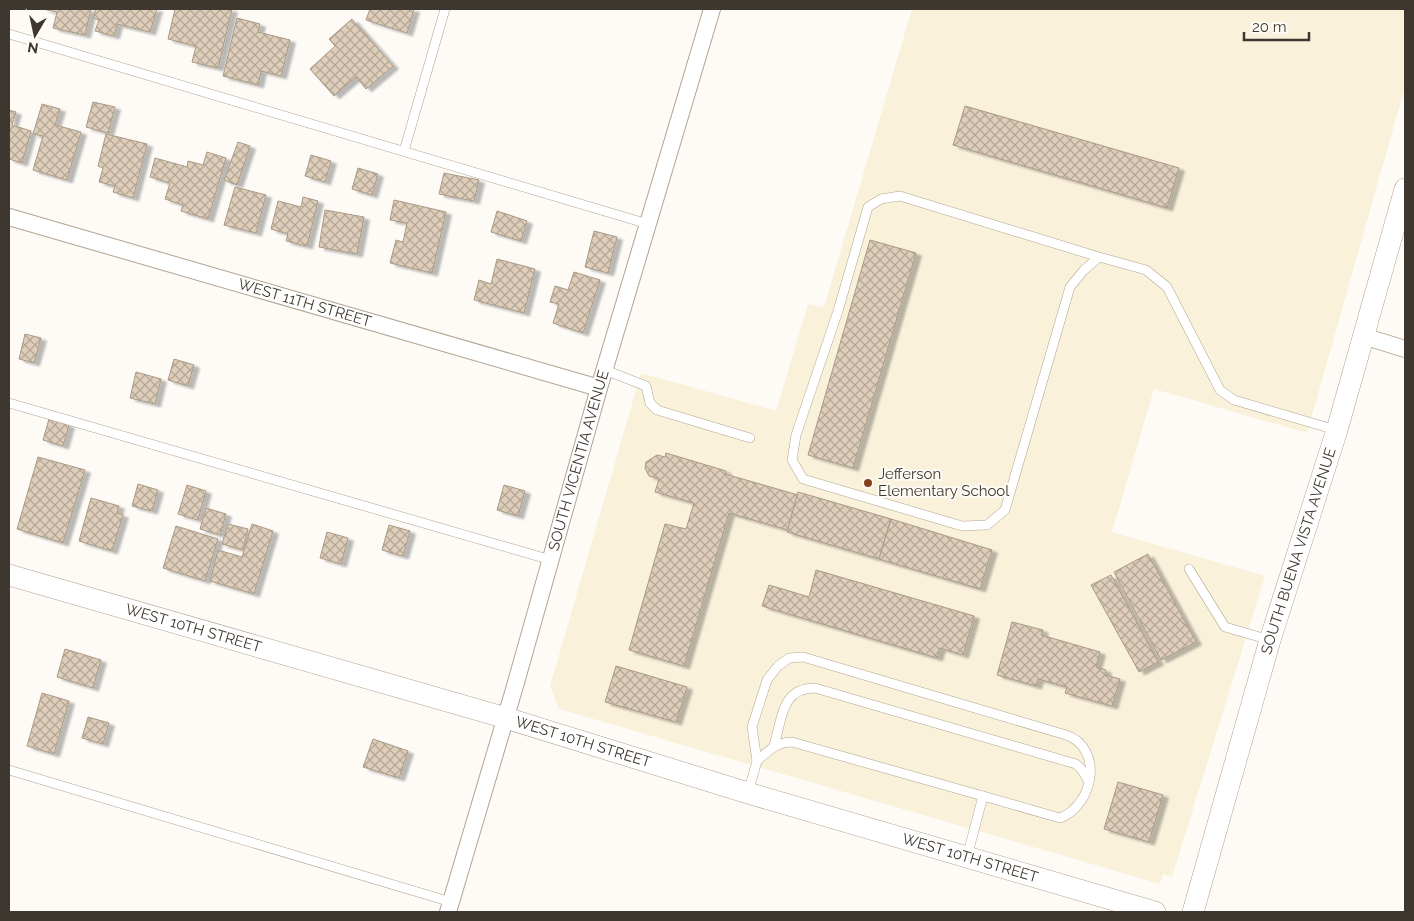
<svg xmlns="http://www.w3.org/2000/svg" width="1414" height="921" font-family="Raleway,sans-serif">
<defs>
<pattern id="building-cross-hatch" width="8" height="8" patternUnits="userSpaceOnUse" patternTransform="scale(1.25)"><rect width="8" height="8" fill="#decdb9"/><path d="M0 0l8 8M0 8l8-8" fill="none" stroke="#b5a797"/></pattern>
<filter id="shadow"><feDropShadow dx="5.5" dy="3" stdDeviation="1" flood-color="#0004"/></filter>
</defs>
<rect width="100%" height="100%" fill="#fefbf7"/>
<!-- education -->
<path fill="#faf1db" d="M 912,9 L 1405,9 L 1405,87 L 1307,433 L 1154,389 L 1112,532 L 1265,576 L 1172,877 L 1163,874 L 1160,884 L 559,709 L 550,686 L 641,373 L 776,411 L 808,304 L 824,307 Z"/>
<!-- building -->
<g fill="url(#building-cross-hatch)" stroke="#a99986" filter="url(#shadow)">
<path d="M 43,9 L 91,9 L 85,35 L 53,28 L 57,12 Z"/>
<path d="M 96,9 L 157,9 L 150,32 L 117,24 L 114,36 L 95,31 L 99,20 L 93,18 Z"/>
<path d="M 175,9 L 232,9 L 218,68 L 192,62 L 196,46 L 168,39 Z"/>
<path d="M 370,9 L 414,9 L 407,33 L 366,20 Z"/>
<path d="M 237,18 L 260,24 L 258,32 L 290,40 L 281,76 L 261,71 L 258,85 L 223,76 Z"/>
<path d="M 352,19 L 393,66 L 366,89 L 356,77 L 334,96 L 310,69 L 335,46 L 329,39 Z"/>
<path d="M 93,102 L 115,107 L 108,133 L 86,127 Z"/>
<path d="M 42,104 L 60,109 L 55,125 L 81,132 L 67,180 L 33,170 L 43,136 L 33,134 Z"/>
<path d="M 965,106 L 1179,168 L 1167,208 L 953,145 Z"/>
<path d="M 9,110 L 16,112 L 12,125 L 31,131 L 22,163 L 9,159 Z"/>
<path d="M 106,134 L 147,144 L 133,198 L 113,192 L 115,186 L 99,182 L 103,168 L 98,166 Z"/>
<path d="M 238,142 L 250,146 L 237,185 L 224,180 Z"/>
<path d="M 207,152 L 226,158 L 208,219 L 181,211 L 183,205 L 165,199 L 170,183 L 150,177 L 155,158 L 187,167 L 188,161 L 203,165 Z"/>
<path d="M 311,155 L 331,161 L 325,182 L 305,176 Z"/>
<path d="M 358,168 L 378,174 L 372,195 L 352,189 Z"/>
<path d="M 444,173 L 479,180 L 474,201 L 439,194 Z"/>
<path d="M 235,187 L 266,195 L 256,233 L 224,225 Z"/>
<path d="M 303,197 L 318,201 L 307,246 L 286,241 L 288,234 L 271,229 L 278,201 L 301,207 Z"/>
<path d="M 394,200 L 446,212 L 432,273 L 390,263 L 396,240 L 403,242 L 407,223 L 390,220 Z"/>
<path d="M 325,210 L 364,217 L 357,254 L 319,247 Z"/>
<path d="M 497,211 L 527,221 L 521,241 L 491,232 Z"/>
<path d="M 594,231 L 617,237 L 608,273 L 585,267 Z"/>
<path d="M 870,240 L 916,253 L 853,468 L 808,455 Z"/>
<path d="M 497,259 L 535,269 L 524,313 L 474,300 L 479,280 L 491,284 Z"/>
<path d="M 574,272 L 600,280 L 583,333 L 553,323 L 559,304 L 550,302 L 555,286 L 568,290 Z"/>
<path d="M 25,334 L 41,338 L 34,363 L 19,359 Z"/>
<path d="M 174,359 L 194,365 L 188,386 L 168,380 Z"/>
<path d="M 136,372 L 161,379 L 155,404 L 130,398 Z"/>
<path d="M 49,419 L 69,425 L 63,446 L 43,440 Z"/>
<path d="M 666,453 L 726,471 L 725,474 L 798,495 L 788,530 L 729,513 L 684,666 L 629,650 L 665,524 L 686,529 L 694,503 L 655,492 L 659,479 L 649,476 L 645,468 L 646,462 L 657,455 L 665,457 Z"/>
<path d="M 38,457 L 85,470 L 63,543 L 17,529 Z"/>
<path d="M 138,484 L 158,490 L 152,511 L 132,506 Z"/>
<path d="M 187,485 L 206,491 L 198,520 L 178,514 Z"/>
<path d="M 504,485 L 525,491 L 518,516 L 497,510 Z"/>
<path d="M 798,492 L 891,519 L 879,559 L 787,532 Z"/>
<path d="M 91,498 L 119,506 L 117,513 L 123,515 L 112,551 L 79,541 Z"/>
<path d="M 206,508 L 226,514 L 220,535 L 200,529 Z"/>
<path d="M 891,519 L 992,550 L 980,589 L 879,559 Z"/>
<path d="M 228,524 L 248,529 L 243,550 L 222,544 Z"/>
<path d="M 252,524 L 273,531 L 254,594 L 210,581 L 218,550 L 242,557 Z"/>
<path d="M 389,525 L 410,531 L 403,556 L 382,550 Z"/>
<path d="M 176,526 L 218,539 L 205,581 L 163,568 Z"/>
<path d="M 327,532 L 348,538 L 341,564 L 320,558 Z"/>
<path d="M 1148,554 L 1196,642 L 1161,660 L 1114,572 Z"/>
<path d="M 816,570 L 974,616 L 963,655 L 940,648 L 937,658 L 762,606 L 769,585 L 809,597 Z"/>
<path d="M 1111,575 L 1158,662 L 1139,672 L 1091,585 Z"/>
<path d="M 1012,622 L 1043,630 L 1041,635 L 1100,652 L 1096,667 L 1106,670 L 1105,675 L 1120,679 L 1112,706 L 1065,693 L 1067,687 L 1038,679 L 1036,686 L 997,675 Z"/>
<path d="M 65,649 L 101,660 L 93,688 L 57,677 Z"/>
<path d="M 616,666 L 687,687 L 676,722 L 605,702 Z"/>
<path d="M 42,693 L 69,701 L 54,754 L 27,746 Z"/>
<path d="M 88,717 L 109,723 L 103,744 L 82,738 Z"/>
<path d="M 373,739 L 408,751 L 399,778 L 363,767 Z"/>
<path d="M 1118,782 L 1163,795 L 1149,842 L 1104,829 Z"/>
</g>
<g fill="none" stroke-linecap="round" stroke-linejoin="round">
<!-- service casing -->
<g stroke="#b4a390" stroke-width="10">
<g id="service">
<path d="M 9,34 L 648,224"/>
<path d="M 404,151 L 445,9"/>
<path d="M 1099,257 L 900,196 L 881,199 L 868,207 L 838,311 L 796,435 L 792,460 L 803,479 L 962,526 L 987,525 L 1005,510 L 1070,287 L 1084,270 L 1099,257 L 1146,270 L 1167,287 L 1220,390 L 1234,400 L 1336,430"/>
<path d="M 605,370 L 646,386 L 650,403 L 657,410 L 750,438"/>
<path d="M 9,403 L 551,560"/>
<path d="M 1189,569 L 1225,627 L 1270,640"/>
<path d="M 774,746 C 782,719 781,688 815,688 L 1076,764 L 1082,770 L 1089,782"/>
<path d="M 757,761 C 767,752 776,742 792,742 L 983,796"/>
<path d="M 9,770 L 451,902"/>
<path d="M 748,793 L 757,761 L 752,727 L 767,680 L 778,666 L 789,658 L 803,657 L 1066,735 C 1104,748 1094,805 1060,818 L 983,796 L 967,857"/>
</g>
</g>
<!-- minor casing -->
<g stroke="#b4a390" stroke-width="18">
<g id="minor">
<path id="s1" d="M 9,217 L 599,388"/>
<path d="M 1363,336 L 1405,349"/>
<path id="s2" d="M 448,912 L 515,686 L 599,388 L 712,9"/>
</g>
</g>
<!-- tertiary casing -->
<g stroke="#b4a390" stroke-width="22">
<g id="tertiary">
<path id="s3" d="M 9,575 L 506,718 L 748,793 L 1155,912"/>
<path id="s4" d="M 1193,912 L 1270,640 L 1337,430 L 1405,189"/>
</g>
</g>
<!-- service -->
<use href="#service" stroke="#fff" stroke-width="9"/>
<!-- minor -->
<use href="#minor" stroke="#fff" stroke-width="16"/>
<!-- tertiary -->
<use href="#tertiary" stroke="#fff" stroke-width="21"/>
</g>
<!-- markers -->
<circle fill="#853f19" stroke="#fefbf7" stroke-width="2" cx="868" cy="483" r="5"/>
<g text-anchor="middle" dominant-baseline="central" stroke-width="4" stroke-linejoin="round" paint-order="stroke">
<!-- street labels -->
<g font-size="15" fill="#3e372f" stroke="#fefbf7">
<text stroke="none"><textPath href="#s1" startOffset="308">WEST 11TH STREET</textPath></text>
<text stroke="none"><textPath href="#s2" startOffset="470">SOUTH VICENTIA AVENUE</textPath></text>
<text stroke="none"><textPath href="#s4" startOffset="376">SOUTH BUENA VISTA AVENUE</textPath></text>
<text stroke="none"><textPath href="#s3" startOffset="192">WEST 10TH STREET</textPath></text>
<text stroke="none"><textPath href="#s3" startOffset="598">WEST 10TH STREET</textPath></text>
<text stroke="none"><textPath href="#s3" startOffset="1002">WEST 10TH STREET</textPath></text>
</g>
<!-- poi labels -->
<g font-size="15" fill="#3e372f" stroke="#fefbf7" text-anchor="start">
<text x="878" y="474">Jefferson<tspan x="878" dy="17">Elementary School</tspan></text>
</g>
</g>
<!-- border -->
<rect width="1414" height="921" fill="none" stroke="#3e372f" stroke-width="20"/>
<!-- north arrow -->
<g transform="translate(35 35) rotate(189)" stroke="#fefbf7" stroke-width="4" paint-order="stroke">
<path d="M0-4L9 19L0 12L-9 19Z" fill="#3e372f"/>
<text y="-8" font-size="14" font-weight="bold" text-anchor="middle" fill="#3e372f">N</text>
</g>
<!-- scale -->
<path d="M1244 32v8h65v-8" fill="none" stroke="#3e372f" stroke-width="2.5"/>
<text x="1252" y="32" font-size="15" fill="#3e372f" stroke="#fefbf7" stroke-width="4" paint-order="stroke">20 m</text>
</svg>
